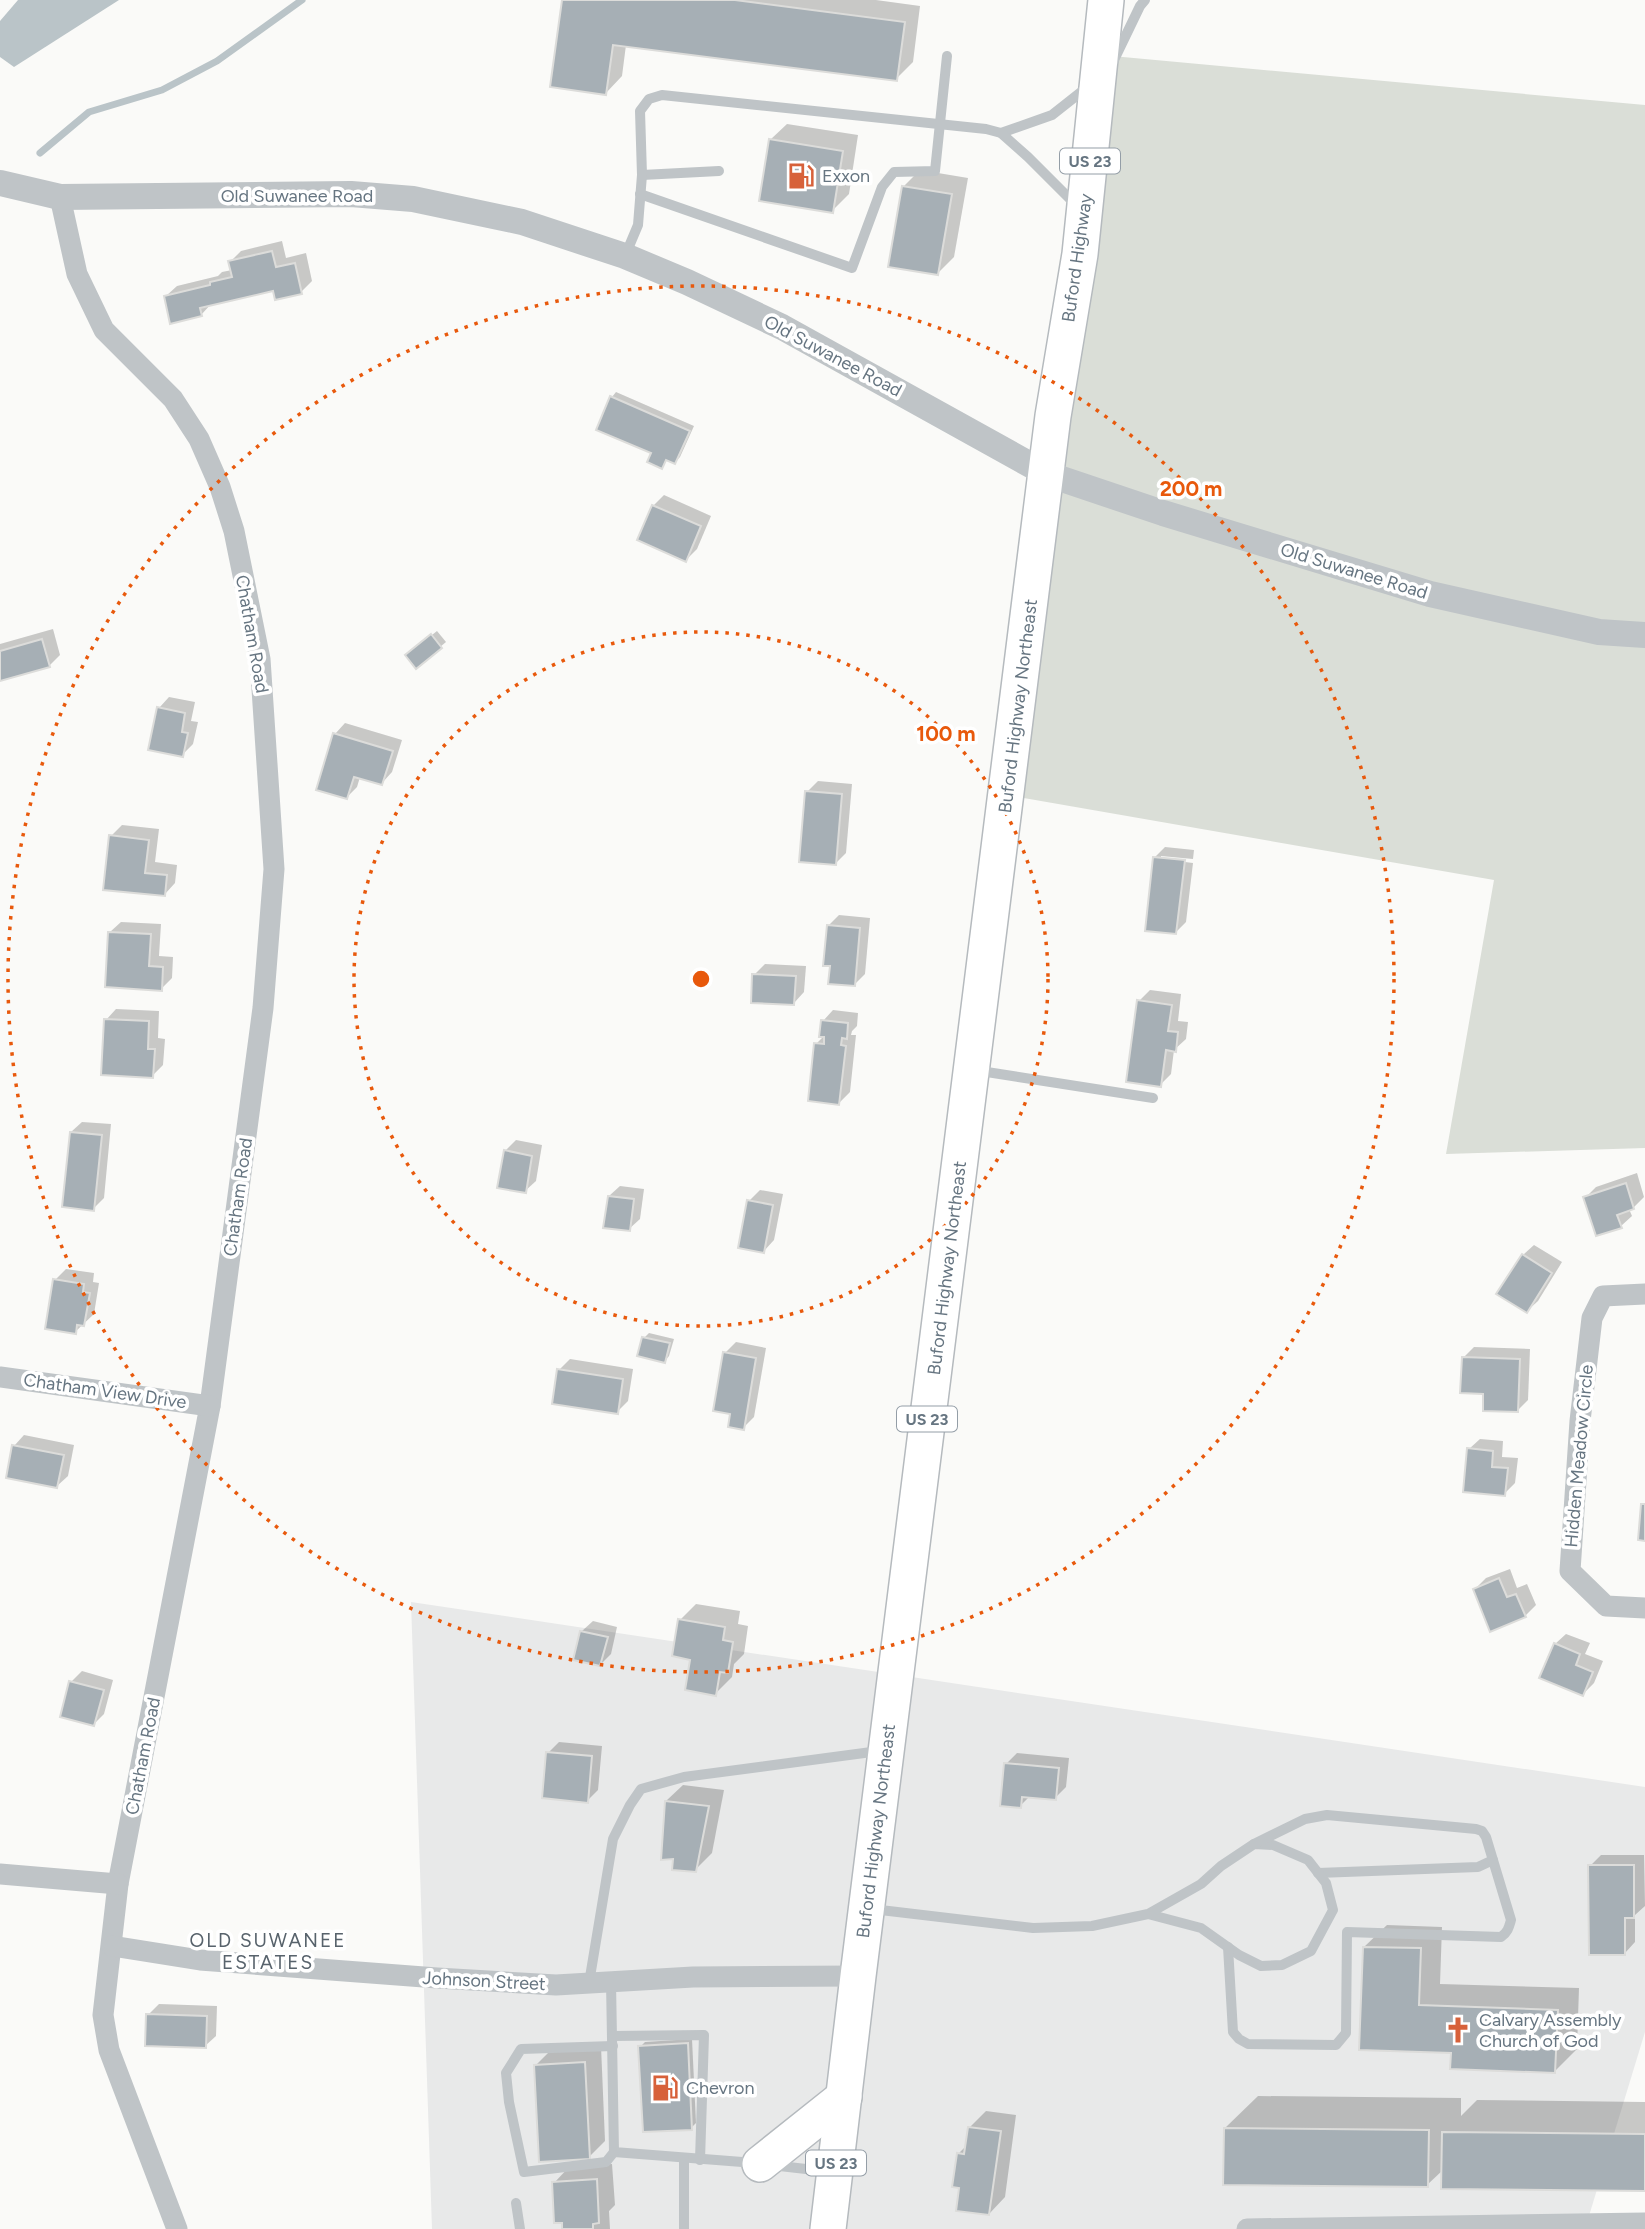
<svg xmlns="http://www.w3.org/2000/svg" width="1645" height="2229" font-family="Figtree,sans-serif">
<rect width="100%" height="100%" fill="#fafaf8"/>
<!-- built -->
<path fill="#e8e9e9" d="M 411,1602 L 1645,1787 L 1645,2032 L 1585,2229 L 432,2229 Z"/>
<!-- green -->
<path fill="#daded7" d="M 1112,56 L 1645,105 L 1645,1148 L 1446,1154 L 1494,880 L 1018,797 Z"/>
<!-- water -->
<path fill="#bac4c8" d="M 18,0 L 119,0 L 14,67 L 0,57 L 0,21 Z"/>
<!-- shadow -->
<g fill="#0003">
<path d="M 563,0 L 876,0 L 920,6 L 913,62 L 896,79 L 626,45 L 622,76 L 606,93 Z"/>
<path d="M 787,124 L 858,135 L 849,194 L 832,211 L 770,140 Z"/>
<path d="M 920,170 L 968,178 L 954,257 L 938,273 L 903,187 Z"/>
<path d="M 282,241 L 286,258 L 306,253 L 312,281 L 301,292 L 275,289 L 212,303 L 201,315 L 166,296 L 177,286 L 218,276 L 222,272 L 232,270 L 230,262 L 241,251 Z"/>
<path d="M 616,392 L 694,426 L 680,457 L 675,462 L 667,459 L 661,467 L 612,397 Z"/>
<path d="M 664,495 L 711,516 L 697,549 L 686,560 L 653,506 Z"/>
<path d="M 53,629 L 60,655 L 49,666 L 0,679 L 0,644 Z"/>
<path d="M 437,631 L 446,642 L 416,667 L 412,651 Z"/>
<path d="M 169,697 L 195,702 L 191,721 L 198,722 L 193,744 L 182,755 L 159,708 Z"/>
<path d="M 345,723 L 402,740 L 392,772 L 382,783 L 360,777 L 357,787 L 347,797 L 335,734 Z"/>
<path d="M 818,781 L 852,784 L 846,853 L 835,864 L 807,792 Z"/>
<path d="M 122,825 L 159,829 L 155,862 L 177,865 L 175,883 L 165,894 L 105,888 L 111,836 Z"/>
<path d="M 1165,847 L 1194,850 L 1193,859 L 1161,856 L 1161,859 L 1193,863 L 1186,922 L 1176,932 L 1154,858 Z"/>
<path d="M 839,915 L 870,918 L 865,974 L 854,985 L 828,926 Z"/>
<path d="M 121,922 L 161,924 L 159,956 L 173,957 L 172,978 L 161,989 L 110,932 Z"/>
<path d="M 765,964 L 806,966 L 804,992 L 794,1003 L 754,975 Z"/>
<path d="M 1150,990 L 1181,994 L 1178,1021 L 1188,1022 L 1186,1039 L 1174,1050 L 1171,1074 L 1160,1085 L 1139,1001 Z"/>
<path d="M 116,1009 L 159,1011 L 158,1038 L 165,1039 L 163,1065 L 152,1076 L 106,1020 Z"/>
<path d="M 833,1010 L 858,1013 L 857,1026 L 852,1031 L 851,1035 L 856,1035 L 850,1092 L 839,1103 L 816,1044 L 824,1036 L 823,1021 Z"/>
<path d="M 82,1122 L 111,1124 L 104,1198 L 93,1209 L 71,1132 Z"/>
<path d="M 516,1140 L 542,1145 L 536,1181 L 525,1191 L 505,1151 Z"/>
<path d="M 1637,1173 L 1644,1197 L 1633,1208 L 1629,1209 L 1632,1216 L 1621,1226 L 1585,1198 L 1596,1187 Z"/>
<path d="M 620,1186 L 644,1189 L 640,1219 L 629,1229 L 609,1196 Z"/>
<path d="M 760,1190 L 783,1194 L 774,1240 L 764,1251 L 749,1201 Z"/>
<path d="M 1534,1245 L 1562,1262 L 1538,1301 L 1527,1311 L 1523,1255 Z"/>
<path d="M 66,1269 L 94,1273 L 93,1282 L 99,1283 L 94,1314 L 75,1332 L 55,1280 Z"/>
<path d="M 649,1333 L 674,1339 L 669,1356 L 665,1361 L 644,1338 Z"/>
<path d="M 736,1342 L 766,1348 L 754,1417 L 743,1428 L 732,1413 L 725,1353 Z"/>
<path d="M 1474,1347 L 1530,1349 L 1528,1400 L 1517,1411 L 1485,1392 L 1464,1357 Z"/>
<path d="M 570,1359 L 633,1369 L 628,1401 L 617,1412 L 559,1370 Z"/>
<path d="M 24,1435 L 74,1445 L 68,1476 L 57,1486 L 14,1446 Z"/>
<path d="M 1480,1439 L 1503,1441 L 1502,1457 L 1518,1458 L 1515,1483 L 1504,1494 L 1469,1449 Z"/>
<path d="M 1510,1569 L 1517,1588 L 1527,1584 L 1536,1605 L 1525,1616 L 1475,1589 L 1486,1578 Z"/>
<path d="M 696,1604 L 740,1611 L 738,1624 L 748,1626 L 744,1654 L 734,1664 L 732,1677 L 715,1694 L 692,1658 L 680,1620 Z"/>
<path d="M 593,1621 L 617,1627 L 611,1654 L 600,1665 L 576,1659 L 582,1631 Z"/>
<path d="M 1566,1634 L 1590,1643 L 1585,1654 L 1603,1661 L 1594,1683 L 1583,1694 L 1555,1644 Z"/>
<path d="M 82,1671 L 113,1680 L 104,1714 L 93,1725 L 71,1682 Z"/>
<path d="M 559,1742 L 602,1746 L 598,1790 L 587,1801 L 548,1753 Z"/>
<path d="M 1017,1753 L 1069,1758 L 1066,1787 L 1055,1798 L 1030,1796 L 1020,1806 L 1006,1764 Z"/>
<path d="M 683,1785 L 724,1790 L 712,1853 L 695,1870 L 675,1858 L 666,1801 Z"/>
<path d="M 1601,1855 L 1644,1855 L 1645,1906 L 1635,1915 L 1635,1942 L 1625,1953 L 1590,1866 Z"/>
<path d="M 1387,1925 L 1442,1927 L 1440,1984 L 1579,1988 L 1577,2049 L 1555,2071 L 1453,2052 L 1364,1947 Z"/>
<path d="M 159,2004 L 217,2006 L 216,2036 L 205,2046 L 148,2015 Z"/>
<path d="M 692,2039 L 696,2123 L 691,2128 L 640,2047 L 645,2042 Z"/>
<path d="M 601,2046 L 605,2141 L 589,2157 L 536,2065 L 552,2049 Z"/>
<path d="M 1258,2096 L 1461,2098 L 1461,2116 L 1477,2100 L 1645,2102 L 1645,2190 L 1443,2170 L 1427,2185 L 1225,2128 Z"/>
<path d="M 986,2111 L 1016,2115 L 1005,2197 L 989,2214 L 961,2187 L 958,2154 L 967,2145 L 969,2128 Z"/>
<path d="M 612,2164 L 615,2205 L 609,2211 L 610,2229 L 564,2229 L 554,2183 L 570,2166 Z"/>
</g>
<g fill="none" stroke-linecap="round" stroke-linejoin="round">
<!-- stream -->
<path stroke="#bac4c8" stroke-width="7" d="M 40,153 L 89,112 L 162,90 L 217,61 L 302,0"/>
</g>
<!-- building -->
<g fill="#a6afb5" stroke="#dcdcda" stroke-width="2">
<path d="M 562,0 L 735,0 L 905,22 L 897,81 L 613,45 L 606,95 L 550,87 Z"/>
<path d="M 769,139 L 843,151 L 833,213 L 759,201 Z"/>
<path d="M 902,186 L 952,194 L 938,275 L 888,267 Z"/>
<path d="M 272,251 L 276,267 L 295,263 L 302,294 L 275,300 L 273,291 L 200,308 L 202,316 L 170,324 L 164,296 L 210,285 L 210,282 L 232,277 L 228,261 Z"/>
<path d="M 610,396 L 690,431 L 675,464 L 666,460 L 662,469 L 647,462 L 651,453 L 596,430 Z"/>
<path d="M 652,505 L 701,526 L 686,562 L 637,540 Z"/>
<path d="M 431,634 L 442,648 L 416,669 L 405,655 Z"/>
<path d="M 42,639 L 50,667 L 0,681 L 0,651 Z"/>
<path d="M 157,707 L 185,713 L 182,732 L 188,733 L 183,757 L 148,750 Z"/>
<path d="M 333,733 L 393,751 L 382,785 L 354,777 L 347,799 L 316,790 Z"/>
<path d="M 805,791 L 842,794 L 836,865 L 799,862 Z"/>
<path d="M 109,835 L 149,840 L 145,873 L 167,875 L 165,896 L 103,890 Z"/>
<path d="M 1153,857 L 1185,860 L 1176,934 L 1145,931 Z"/>
<path d="M 827,925 L 860,928 L 855,986 L 828,984 L 830,966 L 823,966 Z"/>
<path d="M 108,932 L 151,934 L 149,966 L 163,967 L 162,991 L 105,987 Z"/>
<path d="M 752,974 L 796,976 L 794,1005 L 751,1003 Z"/>
<path d="M 1137,1000 L 1172,1005 L 1168,1031 L 1178,1032 L 1176,1052 L 1166,1050 L 1161,1087 L 1126,1082 Z"/>
<path d="M 104,1019 L 149,1021 L 148,1049 L 155,1049 L 153,1078 L 101,1075 Z"/>
<path d="M 821,1020 L 848,1023 L 847,1039 L 842,1038 L 841,1045 L 846,1046 L 839,1105 L 808,1101 L 814,1043 L 824,1044 L 824,1037 L 819,1037 Z"/>
<path d="M 70,1132 L 102,1135 L 94,1211 L 62,1207 Z"/>
<path d="M 504,1150 L 532,1156 L 526,1193 L 497,1188 Z"/>
<path d="M 1626,1183 L 1634,1209 L 1617,1215 L 1622,1228 L 1596,1236 L 1583,1197 Z"/>
<path d="M 608,1196 L 634,1199 L 630,1231 L 603,1228 Z"/>
<path d="M 747,1200 L 773,1205 L 764,1253 L 738,1248 Z"/>
<path d="M 1522,1254 L 1552,1273 L 1527,1313 L 1496,1294 Z"/>
<path d="M 53,1279 L 84,1284 L 83,1292 L 90,1293 L 84,1326 L 77,1325 L 76,1334 L 45,1329 Z"/>
<path d="M 642,1337 L 670,1343 L 665,1363 L 637,1356 Z"/>
<path d="M 723,1352 L 756,1358 L 744,1430 L 728,1427 L 730,1414 L 713,1411 Z"/>
<path d="M 1462,1357 L 1520,1359 L 1518,1412 L 1483,1411 L 1483,1394 L 1460,1393 Z"/>
<path d="M 557,1369 L 623,1379 L 618,1414 L 552,1404 Z"/>
<path d="M 12,1445 L 64,1455 L 57,1488 L 6,1478 Z"/>
<path d="M 1467,1448 L 1493,1451 L 1492,1467 L 1508,1468 L 1505,1496 L 1463,1492 Z"/>
<path d="M 1641,1504 L 1645,1504 L 1645,1541 L 1638,1540 Z"/>
<path d="M 1499,1578 L 1507,1597 L 1516,1594 L 1526,1617 L 1490,1632 L 1473,1589 Z"/>
<path d="M 678,1619 L 725,1627 L 723,1640 L 733,1642 L 728,1673 L 720,1672 L 716,1696 L 685,1690 L 690,1660 L 672,1656 Z"/>
<path d="M 580,1631 L 608,1637 L 600,1666 L 573,1660 Z"/>
<path d="M 1554,1643 L 1580,1654 L 1576,1665 L 1593,1672 L 1583,1696 L 1539,1678 Z"/>
<path d="M 69,1681 L 104,1690 L 94,1726 L 60,1717 Z"/>
<path d="M 546,1752 L 592,1756 L 588,1803 L 542,1798 Z"/>
<path d="M 1004,1763 L 1059,1768 L 1056,1800 L 1022,1797 L 1021,1808 L 1000,1806 Z"/>
<path d="M 665,1801 L 709,1806 L 696,1872 L 672,1870 L 673,1859 L 661,1860 Z"/>
<path d="M 1588,1865 L 1634,1865 L 1634,1918 L 1625,1918 L 1625,1955 L 1589,1955 Z"/>
<path d="M 1363,1947 L 1421,1948 L 1419,2005 L 1558,2010 L 1555,2073 L 1450,2069 L 1451,2053 L 1359,2050 Z"/>
<path d="M 146,2014 L 207,2016 L 206,2048 L 145,2046 Z"/>
<path d="M 688,2043 L 692,2130 L 643,2132 L 638,2046 Z"/>
<path d="M 585,2062 L 590,2159 L 539,2162 L 534,2065 Z"/>
<path d="M 968,2127 L 1001,2131 L 989,2215 L 956,2211 L 959,2188 L 952,2187 L 957,2153 L 964,2154 Z"/>
<path d="M 1224,2128 L 1429,2130 L 1428,2187 L 1223,2185 Z"/>
<path d="M 1442,2132 L 1645,2134 L 1645,2191 L 1441,2189 Z"/>
<path d="M 597,2179 L 599,2223 L 593,2224 L 593,2229 L 562,2229 L 562,2223 L 554,2223 L 552,2182 Z"/>
</g>
<g fill="none" stroke-linecap="round" stroke-linejoin="round">
<!-- primary casing -->
<g stroke="#b5babe" stroke-width="38">
<g id="primary">
<path d="M 760,2164 L 844,2097"/>
<path d="M 828,2229 L 858,1976 L 1053,416 L 1080,254 L 1106,0"/>
</g>
</g>
<!-- service -->
<g stroke="#bfc4c7" stroke-width="10">
<path d="M 1113,62 L 1140,6 L 1145,0"/>
<path d="M 1001,133 L 1052,115 L 1090,85"/>
<path d="M 642,175 L 719,171"/>
<path d="M 640,194 L 852,268 L 882,187 L 894,172 L 935,171 L 947,56"/>
<path d="M 625,256 L 638,225 L 642,175 L 640,111 L 649,99 L 662,95 L 986,129 L 1001,133 L 1028,157 L 1078,207"/>
<path d="M 974,1070 L 1153,1098"/>
<path d="M 1318,1873 L 1478,1867 L 1493,1860"/>
<path d="M 872,1909 L 1033,1928 L 1092,1926 L 1148,1914 L 1201,1884 L 1221,1866 L 1254,1844 L 1273,1845 L 1308,1860 L 1326,1883 L 1333,1910 L 1311,1951 L 1282,1965 L 1261,1966 L 1239,1955 L 1201,1928 L 1148,1914"/>
<path d="M 1228,1947 L 1233,2032 L 1239,2039 L 1248,2044 L 1336,2045 L 1346,2033 L 1347,1932 L 1501,1937 C 1508,1932 1509,1927 1511,1920 L 1486,1837 L 1482,1831 L 1476,1829 L 1327,1815 L 1305,1819 L 1254,1844"/>
<path d="M 611,1982 L 614,2152 L 755,2163"/>
<path d="M 589,1983 L 613,1839 L 630,1805 L 641,1789 L 684,1777 L 879,1751"/>
<path d="M 612,2036 L 704,2035 L 700,2160"/>
<path d="M 613,2046 L 521,2049 L 506,2073 L 509,2102 L 524,2172 L 606,2162 L 614,2152"/>
<path d="M 684,2159 L 684,2229"/>
<path d="M 771,2165 L 832,2172"/>
<path d="M 516,2203 L 520,2229"/>
</g>
<!-- minor -->
<g stroke="#bfc4c7" stroke-width="21">
<path d="M 60,197 L 77,274 L 104,330 L 173,399 L 199,439 L 220,487 L 234,531 L 260,659 L 274,869 L 263,1008 L 210,1406 L 118,1884 L 103,2015 L 109,2050 L 177,2229"/>
<path d="M 1645,1294 L 1603,1296 L 1592,1318 L 1580,1421 L 1570,1571 L 1606,1606 L 1645,1608"/>
<path d="M 0,1377 L 210,1406"/>
<path d="M 0,1874 L 118,1884"/>
<path d="M 112,1946 L 200,1960 L 437,1978 L 556,1985 L 693,1977 L 858,1976"/>
<path d="M 1247,2229 L 1645,2223"/>
</g>
<!-- tertiary -->
<path stroke="#bfc4c7" stroke-width="26" d="M 0,183 L 60,197 L 351,194 L 413,199 L 522,222 L 625,256 L 687,282 L 782,327 L 1047,474 L 1163,513 L 1430,594 L 1599,632 L 1645,635"/>
<!-- primary -->
<use href="#primary" stroke="#fff" stroke-width="35"/>
</g>
<!-- distance rings -->
<g fill="none" stroke="#e8590c" stroke-width="3.5" stroke-dasharray="3.5 7">
<circle cx="701" cy="979" r="347"/>
<circle cx="701" cy="979" r="693"/>
</g>
<!-- icons -->
<defs>
<g id="fuel-bare" transform="scale(2.1)"><path d="M-5.5-6h7V0h2V4h1.3V-2.5L3-4.5l.8-.8L6-3V5H2.5V1h-1V6h-7ZM-4.2-4.7v3.2H.2V-4.7Z" fill="#d7613a" stroke="#fff" stroke-width="2.5" paint-order="stroke"/></g>
<g id="church-bare" transform="scale(2.1)"><path d="M-1.2-6h2.4v3.5h3.3v2.4h-3.3V6h-2.4V-.1h-3.3v-2.4h3.3Z" fill="#d7613a" stroke="#fff" stroke-width="2.5" paint-order="stroke"/></g>
</defs>
<g fill-rule="evenodd">
<use href="#fuel-bare" x="801" y="176"/>
<use href="#church-bare" x="1458" y="2030"/>
<use href="#fuel-bare" x="665" y="2088"/>
</g>
<g text-anchor="middle" dominant-baseline="central" stroke-width="7" stroke-linejoin="round" paint-order="stroke">
<!-- shield labels -->
<g fill="#fff" stroke="#949ea7" stroke-width="2">
<rect x="1060" y="148.5" width="60" height="25" rx="5"/>
<rect x="897" y="1406.5" width="60" height="25" rx="5"/>
<rect x="806" y="2150.5" width="60" height="25" rx="5"/>
</g>
<g font-size="16" font-weight="bold" fill="#667581">
<text x="1090" y="161">US 23</text>
<text x="927" y="1419">US 23</text>
<text x="836" y="2163">US 23</text>
</g>
<!-- poi labels -->
<g font-size="18" fill="#667581" stroke="#fff" text-anchor="start">
<text x="822" y="176">Exxon</text>
<text x="1479" y="2020">Calvary Assembly<tspan x="1479" dy="21">Church of God</tspan></text>
<text x="686" y="2088">Chevron</text>
</g>
<!-- street labels -->
<g font-size="18" fill="#667581" stroke="#fff">
<text x="297" y="196">Old Suwanee Road</text>
<text transform="translate(1077 258) rotate(-82)">Buford Highway</text>
<text transform="translate(833 356) rotate(28)">Old Suwanee Road</text>
<text transform="translate(1354 571) rotate(17)">Old Suwanee Road</text>
<text transform="translate(252 634) rotate(80)">Chatham Road</text>
<text transform="translate(1018 706) rotate(-83)">Buford Highway Northeast</text>
<text transform="translate(238 1197) rotate(-82)">Chatham Road</text>
<text transform="translate(947 1268) rotate(-83)">Buford Highway Northeast</text>
<text transform="translate(105 1391) rotate(8)">Chatham View Drive</text>
<text transform="translate(1579 1456) rotate(-85)">Hidden Meadow Circle</text>
<text transform="translate(143 1756) rotate(-79)">Chatham Road</text>
<text transform="translate(876 1831) rotate(-83)">Buford Highway Northeast</text>
<text transform="translate(484 1981) rotate(3)">Johnson Street</text>
</g>
<!-- neighbourhood labels -->
<g font-size="19" letter-spacing="2" fill="#58636c" stroke="#fff">
<text x="268" y="1940">OLD SUWANEE<tspan x="268" dy="22">ESTATES</tspan></text>
</g>
</g>
<circle cx="701" cy="979" r="10" fill="#e8590c" stroke="#fff" stroke-width="3.5"/>
<g font-size="21" text-anchor="middle" font-weight="bold" fill="#e8590c" stroke="#fff" stroke-width="7" stroke-linejoin="round" paint-order="stroke">
<text x="1191" y="496">200 m</text>
<text x="946" y="741">100 m</text>
</g>
</svg>
